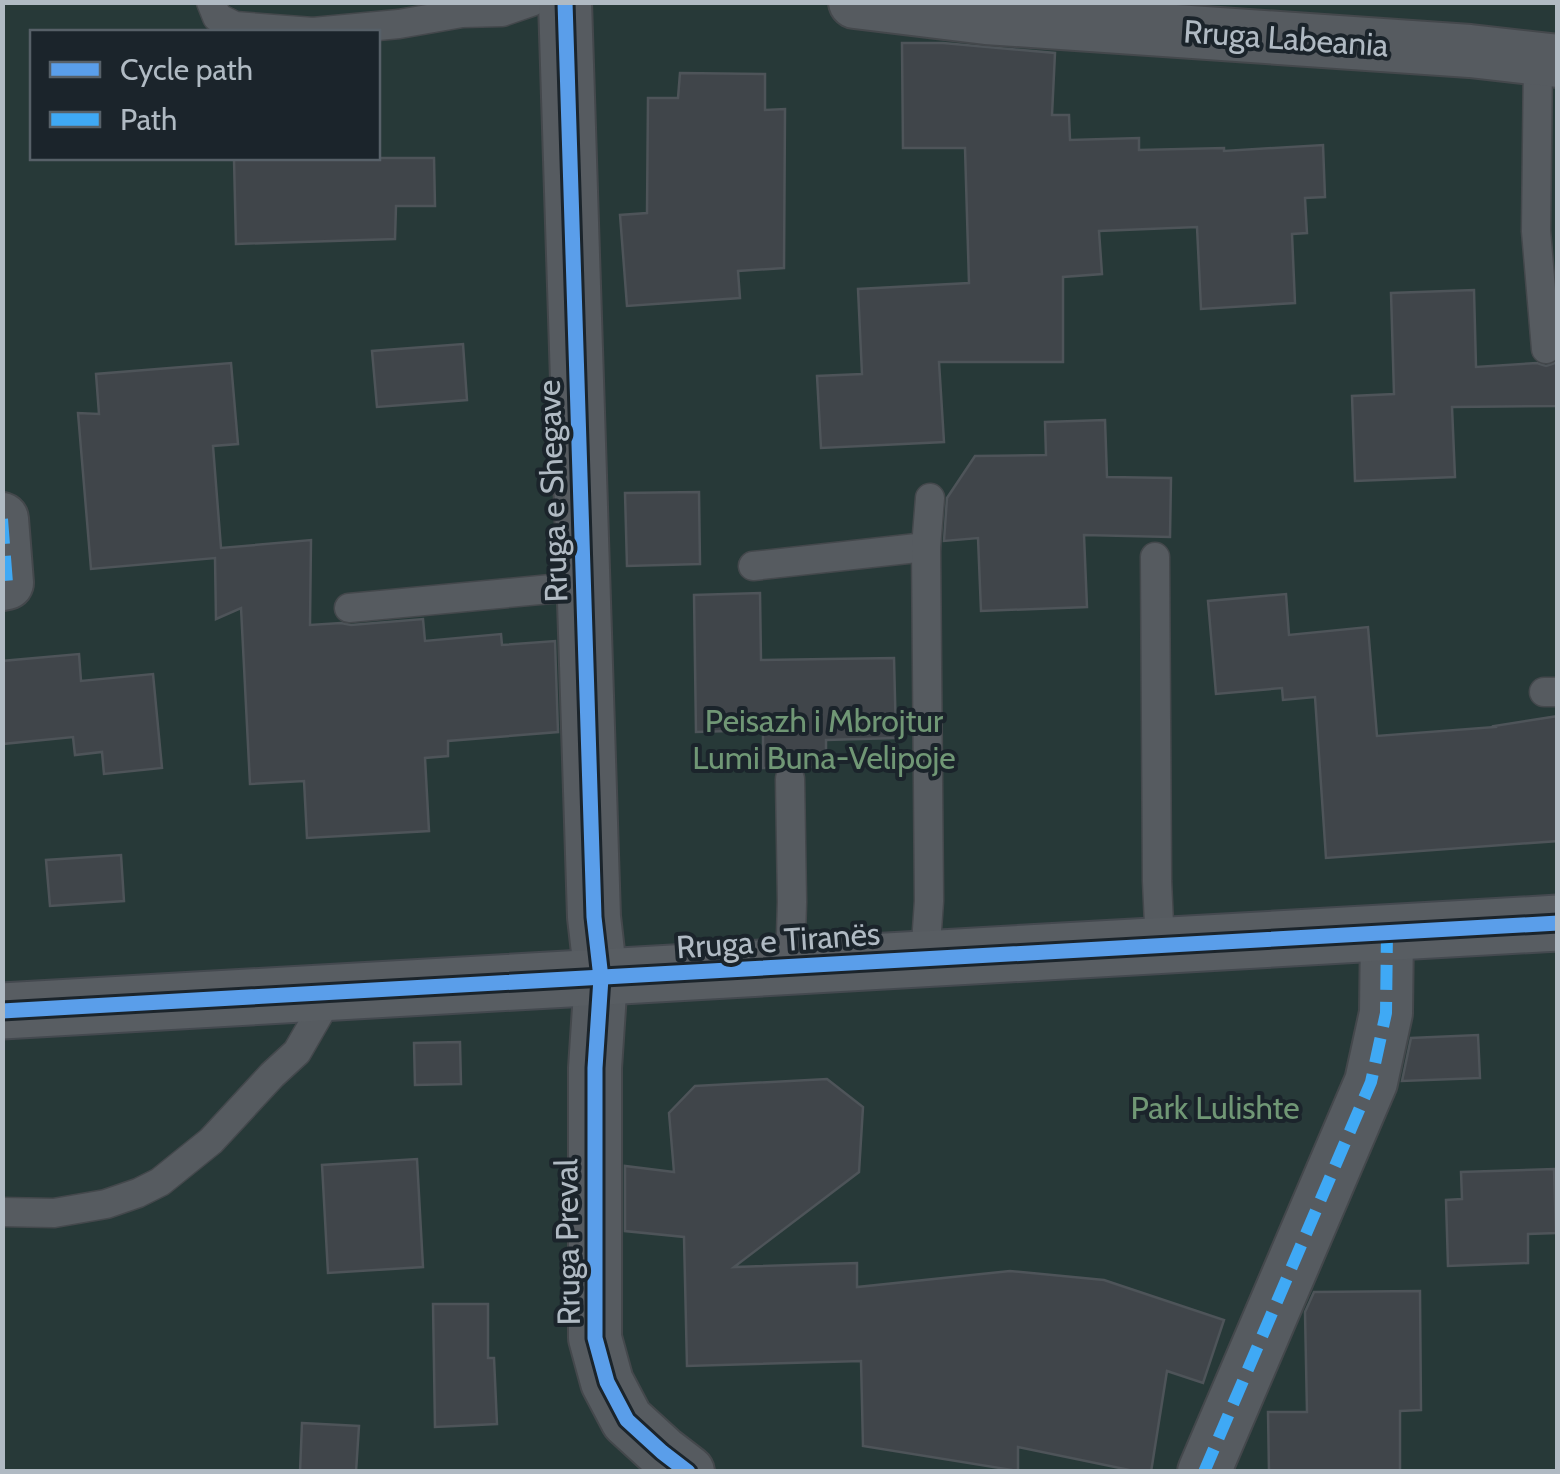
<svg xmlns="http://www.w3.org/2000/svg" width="1560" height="1474" font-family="Cabin,sans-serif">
<rect width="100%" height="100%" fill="#262c32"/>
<!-- green -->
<path fill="#273938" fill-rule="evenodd" d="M 3,3 L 1557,3 L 1557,1471 L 3,1472 ZM 32,32 L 378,32 L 378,158 L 32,158 Z"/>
<!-- building -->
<g fill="#40454a" stroke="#4e5459" stroke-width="2.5">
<path d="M 902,43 L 943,43 L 1055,53 L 1052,115 L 1069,115 L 1070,140 L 1139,138 L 1139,150 L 1224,148 L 1224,151 L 1323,145 L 1325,197 L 1305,198 L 1307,233 L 1292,234 L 1295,303 L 1201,309 L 1197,227 L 1099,231 L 1102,274 L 1063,277 L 1063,362 L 939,362 L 944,442 L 821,448 L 817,376 L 862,374 L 858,289 L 969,283 L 965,148 L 903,148 Z"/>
<path d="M 680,73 L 765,74 L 765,110 L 785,109 L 784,268 L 738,271 L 740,298 L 627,306 L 620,215 L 647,213 L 648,98 L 678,98 Z"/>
<path d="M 254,158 L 434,158 L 435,206 L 396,206 L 395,239 L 236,244 L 234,159 Z"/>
<path d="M 1474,290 L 1476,367 L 1537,363 L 1546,366 L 1558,362 L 1558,406 L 1452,407 L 1455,477 L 1355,481 L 1352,396 L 1394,394 L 1391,293 Z"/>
<path d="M 463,344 L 467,400 L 377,407 L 372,351 Z"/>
<path d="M 231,363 L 238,444 L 213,446 L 221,548 L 311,540 L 310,625 L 341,623 L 351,625 L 423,619 L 425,641 L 501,634 L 502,645 L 555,641 L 558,732 L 448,741 L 448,756 L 425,758 L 429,831 L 307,838 L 304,781 L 250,784 L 241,608 L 216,619 L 215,558 L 91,569 L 78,413 L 99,414 L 96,374 Z"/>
<path d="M 1105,420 L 1107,477 L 1171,478 L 1170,537 L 1084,535 L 1087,607 L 981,611 L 978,538 L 944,541 L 947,498 L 975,456 L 1046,455 L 1045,422 Z"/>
<path d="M 699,492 L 700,564 L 627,566 L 625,493 Z"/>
<path d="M 760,593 L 761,660 L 894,658 L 896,738 L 826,740 L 826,767 L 802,767 L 798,763 L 789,762 L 777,768 L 763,768 L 763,730 L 696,732 L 694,595 Z"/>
<path d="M 1286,594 L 1289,635 L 1368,627 L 1377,736 L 1495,727 L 1494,726 L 1558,716 L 1558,841 L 1326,858 L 1315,697 L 1283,700 L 1282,688 L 1216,694 L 1208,601 Z"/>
<path d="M 79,654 L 81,681 L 153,674 L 162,768 L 104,774 L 102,752 L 75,755 L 73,737 L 2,744 L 2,661 Z"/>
<path d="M 121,855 L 124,901 L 50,906 L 46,860 Z"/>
<path d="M 1478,1035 L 1480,1078 L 1402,1081 L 1411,1038 Z"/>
<path d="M 460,1042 L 461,1084 L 415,1085 L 414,1043 Z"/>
<path d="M 827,1079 L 863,1107 L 859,1172 L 734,1267 L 857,1263 L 857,1287 L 1010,1271 L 1104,1280 L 1224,1320 L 1203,1383 L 1167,1371 L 1151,1472 L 1139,1472 L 1018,1447 L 1018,1471 L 863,1446 L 861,1361 L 687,1366 L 684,1237 L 625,1231 L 625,1166 L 674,1172 L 669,1113 L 695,1086 Z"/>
<path d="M 417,1159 L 423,1267 L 328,1273 L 322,1165 Z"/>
<path d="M 1554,1169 L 1556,1233 L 1528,1234 L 1528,1263 L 1448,1266 L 1446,1200 L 1462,1199 L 1461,1172 Z"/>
<path d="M 1420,1291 L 1421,1410 L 1400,1411 L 1400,1472 L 1269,1472 L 1268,1412 L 1307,1412 L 1305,1312 L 1314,1292 Z"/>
<path d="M 433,1304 L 488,1304 L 488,1358 L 494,1358 L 497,1424 L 435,1427 Z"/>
<path d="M 302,1423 L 359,1426 L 356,1472 L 300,1472 Z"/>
</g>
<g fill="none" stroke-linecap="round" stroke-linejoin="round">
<!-- lane casing -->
<g stroke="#44484c" stroke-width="31">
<g id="lane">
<path d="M 211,2 L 217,17 L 235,26 L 313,32 L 399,24 L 462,13 L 502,12 L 531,2"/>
<path d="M 1538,59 L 1536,231 L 1546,349"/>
<path d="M 1155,557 L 1157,881 L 1160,946"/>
<path d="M 753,566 L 926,547"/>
<path d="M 349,608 L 583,586"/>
<path d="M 1544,692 L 1558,692"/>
<path d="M 790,779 L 792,902 L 790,968"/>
<path d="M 925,958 L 929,901 L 926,547 L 930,498"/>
<path d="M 2,1212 L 54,1213 L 106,1204 L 138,1193 L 160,1182 L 211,1141 L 272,1075 L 297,1052 L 331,993"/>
</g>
</g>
<!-- street casing -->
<g stroke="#44484c" stroke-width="56">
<g id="street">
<path d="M 565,2 L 594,917 L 601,978 L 595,1068 L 595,1338 L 607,1382 L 627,1420 L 662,1452 L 688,1472"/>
<path d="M 855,2 L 986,18 L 1470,51 L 1558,61"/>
<path d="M 2,519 L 7,583 L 2,584"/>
<path d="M 1204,1472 L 1371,1082 L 1386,1013 L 1387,932"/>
</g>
</g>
<!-- primary casing -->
<g stroke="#44494f" stroke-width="59">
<path id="primary" d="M 2,1011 L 1558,923"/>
</g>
<!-- lane -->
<use href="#lane" stroke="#565b60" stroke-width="28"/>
<!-- street -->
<use href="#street" stroke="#565b60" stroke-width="52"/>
<!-- primary -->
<use href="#primary" stroke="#585d62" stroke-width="55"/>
<!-- quiet -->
<g stroke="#3fa9f5" stroke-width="12" stroke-dasharray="25 12" stroke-linecap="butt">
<path d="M 2,519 L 7,583 L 2,584"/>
<path d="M 1204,1472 L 1371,1082 L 1386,1013 L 1387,932"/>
</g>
<!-- cycleway casing -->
<g stroke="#1b242b" stroke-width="21">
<g id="cycleway">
<path d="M 565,2 L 594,917 L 601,978 L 595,1068 L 595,1338 L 607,1382 L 627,1420 L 662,1452 L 688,1472"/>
<path d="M 2,1011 L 1558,923"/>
</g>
</g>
<!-- cycleway -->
<use href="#cycleway" stroke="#5a9eea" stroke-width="15"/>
</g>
<g text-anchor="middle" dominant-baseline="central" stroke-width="8" stroke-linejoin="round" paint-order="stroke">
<!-- street labels -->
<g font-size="32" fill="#b0bac3" stroke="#1b242b">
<text transform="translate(1286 38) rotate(4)">Rruga Labeania</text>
<text transform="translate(552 491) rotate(-92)">Rruga e Shegave</text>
<text transform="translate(778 940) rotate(-4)">Rruga e Tiranës</text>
<text transform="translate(567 1242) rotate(-91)">Rruga Preval</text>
</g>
<!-- park labels -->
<g font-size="32" fill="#709775" stroke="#1b242b">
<text x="824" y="720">Peisazh i Mbrojtur<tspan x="824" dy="37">Lumi Buna-Velipoje</tspan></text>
<text x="1215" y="1107">Park Lulishte</text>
</g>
</g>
<!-- border -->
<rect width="1560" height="1474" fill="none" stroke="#b0bac3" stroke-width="10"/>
<!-- legend -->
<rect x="30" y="30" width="350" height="130" fill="#1b242b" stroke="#576068" stroke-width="2.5"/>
<rect x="50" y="62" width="50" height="15" fill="#5a9eea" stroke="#576068" stroke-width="2.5"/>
<text x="120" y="80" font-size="30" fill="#b0bac3">Cycle path</text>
<rect x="50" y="112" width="50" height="15" fill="#3fa9f5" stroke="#576068" stroke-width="2.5"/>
<text x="120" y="130" font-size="30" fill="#b0bac3">Path</text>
</svg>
